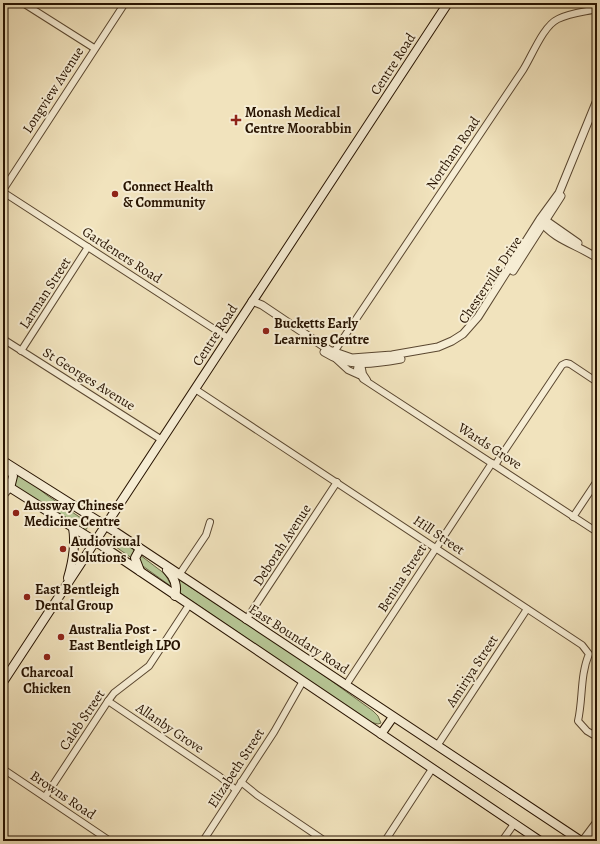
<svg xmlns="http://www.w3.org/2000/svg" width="600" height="844" font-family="Alegreya,serif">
<rect width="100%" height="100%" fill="#f1e3bd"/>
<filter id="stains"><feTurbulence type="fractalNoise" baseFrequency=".005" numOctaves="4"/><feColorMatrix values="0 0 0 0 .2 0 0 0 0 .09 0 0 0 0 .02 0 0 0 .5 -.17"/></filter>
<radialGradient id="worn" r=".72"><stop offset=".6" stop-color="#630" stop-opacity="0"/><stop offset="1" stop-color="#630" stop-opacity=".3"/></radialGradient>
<!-- green -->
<g fill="#b6c594" stroke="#6e6c4a">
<path d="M 17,475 L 30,482 L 48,496 L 90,524 L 85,531 L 14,486 Z"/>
<path d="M 113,536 L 134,549 L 133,559 L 109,542 Z"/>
<path d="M 140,555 L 165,574 L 172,587 L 140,564 L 138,556 Z"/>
<path d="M 178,579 L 308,664 L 373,711 L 378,716 L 381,723 L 378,724 L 370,722 L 180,593 Z"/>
</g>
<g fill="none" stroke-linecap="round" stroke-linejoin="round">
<!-- minor casing -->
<g stroke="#5a4730" stroke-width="8">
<g id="minor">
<path d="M 23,3 L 94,48"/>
<path d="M 3,190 L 125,3"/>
<path d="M 3,192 L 228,338"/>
<path d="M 3,339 L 162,440"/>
<path d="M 21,351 L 88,247"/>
<path d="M 332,355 L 523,70 C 532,56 543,26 558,19 C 570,13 584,12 597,9"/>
<path d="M 336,359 L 348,370 L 359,375"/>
<path d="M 359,359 L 357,369 L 363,379 L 597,532"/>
<path d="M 360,359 L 363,374 L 367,380"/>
<path d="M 195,389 L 582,645 L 589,654 C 580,675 583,699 578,721 L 587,731 L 597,737"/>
<path d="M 495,465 L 562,365 L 566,363 L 570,364 L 597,382"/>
<path d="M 3,496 L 10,488"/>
<path d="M 573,517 L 597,481"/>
<path d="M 179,575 L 206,535 L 210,522"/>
<path d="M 246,620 L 337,482"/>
<path d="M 346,685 L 492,463"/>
<path d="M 108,701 L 219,776 L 236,790"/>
<path d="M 437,746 L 527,609"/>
<path d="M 3,769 L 110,841"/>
<path d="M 241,782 L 257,795 L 325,841"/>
<path d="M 45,797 L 108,701 L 114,693 L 149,666 L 189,605"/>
<path d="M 203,841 L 274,732 L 303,681"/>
<path d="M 385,841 L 432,769"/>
<path d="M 502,841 L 514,824"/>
<path d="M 582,841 L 597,821"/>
<path d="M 587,841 L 595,827"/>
</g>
</g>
<!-- tertiary casing -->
<g stroke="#5a4730" stroke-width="9">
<g id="tertiary">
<path d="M 542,219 L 548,222 L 578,243"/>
<path d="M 541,221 C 552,239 580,246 597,258"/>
<path d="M 513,271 L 561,196"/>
<path d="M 252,301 L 262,305 L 329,350 L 352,358 L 392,355 L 438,347 L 452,341 L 463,334 L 478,317 L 540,219 L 559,193 L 597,100"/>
<path d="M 324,352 C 349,368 373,364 401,359"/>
</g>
</g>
<!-- secondary casing -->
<g stroke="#271301" stroke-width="10">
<g id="secondary">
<path d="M 3,461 L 114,531 L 581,841"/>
<path d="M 7,464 L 13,476 L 10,488"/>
<path d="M 3,483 L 104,547 L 540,841"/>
<path d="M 140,549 L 135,558 L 140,571"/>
<path d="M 167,570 C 174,577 178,586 175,596"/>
<path d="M 68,578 C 73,561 76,545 73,528"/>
<path d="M 3,682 L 448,3"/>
<path d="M 381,734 L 393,717"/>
</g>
</g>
<!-- minor -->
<use href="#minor" stroke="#f6edd4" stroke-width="6"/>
<!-- tertiary -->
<use href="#tertiary" stroke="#f6edd4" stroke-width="7"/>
<!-- secondary -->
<use href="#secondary" stroke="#f6edd4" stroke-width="8"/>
</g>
<!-- markers -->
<g fill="#8f2418" stroke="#f6edd4" stroke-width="1.5">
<path d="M234 114h4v4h4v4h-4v4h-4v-4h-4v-4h4z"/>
<circle cx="115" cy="194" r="4"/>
<circle cx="266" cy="331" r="4"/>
<circle cx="16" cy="513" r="4"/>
<circle cx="63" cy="549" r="4"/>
<circle cx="27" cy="597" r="4"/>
<circle cx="61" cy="637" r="4"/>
<circle cx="47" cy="657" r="4"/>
</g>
<g text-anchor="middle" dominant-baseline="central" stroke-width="4" stroke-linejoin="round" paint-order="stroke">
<!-- street labels -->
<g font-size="14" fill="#271301" stroke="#f6edd4">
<text transform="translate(393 64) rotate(-57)">Centre Road</text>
<text transform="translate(53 90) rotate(-57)">Longview Avenue</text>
<text transform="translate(453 153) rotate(-56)">Northam Road</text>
<text transform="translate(122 255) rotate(33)">Gardeners Road</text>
<text transform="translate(490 280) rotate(-56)">Chesterville Drive</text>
<text transform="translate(45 293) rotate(-57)">Larman Street</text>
<text transform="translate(215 335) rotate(-57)">Centre Road</text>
<text transform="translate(89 379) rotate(32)">St Georges Avenue</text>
<text transform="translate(490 446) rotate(33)">Wards Grove</text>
<text transform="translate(439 535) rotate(34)">Hill Street</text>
<text transform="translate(282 545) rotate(-57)">Deborah Avenue</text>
<text transform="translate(402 578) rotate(-57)">Benina Street</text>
<text transform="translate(299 639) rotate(33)">East Boundary Road</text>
<text transform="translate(472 671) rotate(-57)">Amiriya Street</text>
<text transform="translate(82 720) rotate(-56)">Caleb Street</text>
<text transform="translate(170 728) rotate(34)">Allanby Grove</text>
<text transform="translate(236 768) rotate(-57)">Elizabeth Street</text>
<text transform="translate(63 795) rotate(34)">Browns Road</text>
</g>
<!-- poi labels -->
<g font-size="14" font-weight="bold" fill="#271301" stroke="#f6edd4" text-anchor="start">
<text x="245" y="112">Monash Medical<tspan x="245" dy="16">Centre Moorabbin</tspan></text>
<text x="123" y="186">Connect Health<tspan x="123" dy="16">&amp; Community</tspan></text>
<text x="274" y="323">Bucketts Early<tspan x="274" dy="16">Learning Centre</tspan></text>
<text x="24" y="505">Aussway Chinese<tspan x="24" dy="16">Medicine Centre</tspan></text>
<text x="71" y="541">Audiovisual<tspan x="71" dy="16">Solutions</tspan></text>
<text x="35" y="589">East Bentleigh<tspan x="35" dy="16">Dental Group</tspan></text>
<text x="69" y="629">Australia Post -<tspan x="69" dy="16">East Bentleigh LPO</tspan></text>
<text x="47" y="672" text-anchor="middle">Charcoal<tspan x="47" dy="16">Chicken</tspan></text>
</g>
</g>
<!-- margin -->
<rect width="600" height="844" fill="none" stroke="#f1e3bd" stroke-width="16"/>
<rect x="4" y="4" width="592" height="836" fill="none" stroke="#271301" stroke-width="2"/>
<rect x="8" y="8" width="584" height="828" fill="none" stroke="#271301"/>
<rect width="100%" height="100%" filter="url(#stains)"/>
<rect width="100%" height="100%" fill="url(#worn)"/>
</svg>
